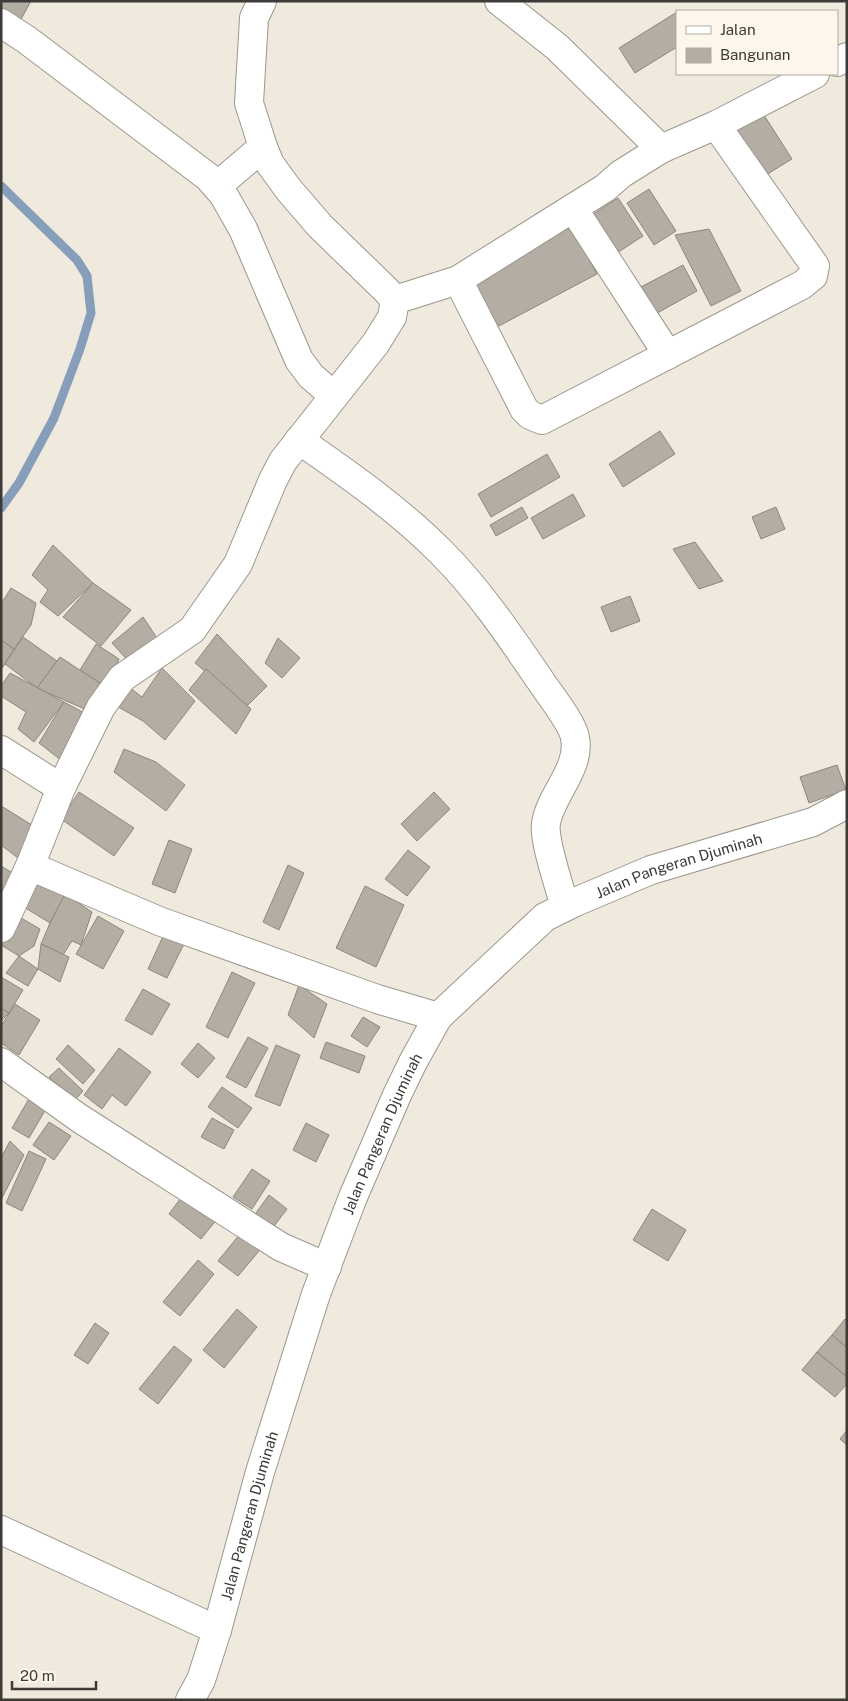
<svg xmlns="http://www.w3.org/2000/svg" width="848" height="1701" font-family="'Public Sans',sans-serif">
<rect width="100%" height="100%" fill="#efe9de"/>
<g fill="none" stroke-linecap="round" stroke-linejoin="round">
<!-- stream -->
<path stroke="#879eba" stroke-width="9" d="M 1,186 L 77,260 L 87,276 L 91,313 L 80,349 L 54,418 L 19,483 L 1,508"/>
</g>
<!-- building -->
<g fill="#b3ada3" stroke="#8d887e">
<path d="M 1,1 L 31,1 L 19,23 L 1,13 Z"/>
<path d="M 677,12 L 677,47 L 635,73 L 619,48 Z"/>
<path d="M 764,115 L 792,159 L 761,178 L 733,133 Z"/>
<path d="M 649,189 L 676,231 L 654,245 L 627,203 Z"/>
<path d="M 618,198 L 643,236 L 614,255 L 589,217 Z"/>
<path d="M 571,226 L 597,274 L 497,327 L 471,278 Z"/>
<path d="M 709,229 L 741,291 L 711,306 L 675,235 Z"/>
<path d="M 683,265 L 697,291 L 650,317 L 635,290 Z"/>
<path d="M 660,431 L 675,454 L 623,487 L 609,464 Z"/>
<path d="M 547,454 L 560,477 L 491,517 L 478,494 Z"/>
<path d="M 573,494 L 585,516 L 543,539 L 531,518 Z"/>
<path d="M 522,507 L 528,518 L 496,536 L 490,525 Z"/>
<path d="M 776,507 L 785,529 L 761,539 L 752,517 Z"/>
<path d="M 695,542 L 723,581 L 699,589 L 673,549 Z"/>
<path d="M 53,545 L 93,583 L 58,616 L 40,602 L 48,590 L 32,575 Z"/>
<path d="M 93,583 L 131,610 L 101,646 L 63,617 Z"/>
<path d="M 11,588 L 36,603 L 31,625 L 14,649 L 1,640 L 1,604 Z"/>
<path d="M 630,596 L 640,621 L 611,632 L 601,607 Z"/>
<path d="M 143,617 L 157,638 L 131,664 L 112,643 Z"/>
<path d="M 217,634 L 267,686 L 247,706 L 195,663 Z"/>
<path d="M 23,637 L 57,661 L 37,688 L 5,664 Z"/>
<path d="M 278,638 L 300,658 L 282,678 L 265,663 Z"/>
<path d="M 1,640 L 14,649 L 1,670 Z"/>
<path d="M 96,644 L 119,659 L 106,687 L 80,670 Z"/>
<path d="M 60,657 L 106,687 L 89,711 L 37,688 Z"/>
<path d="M 162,668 L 195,701 L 165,740 L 143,721 L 113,704 L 129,687 L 142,697 Z"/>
<path d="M 206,669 L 251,709 L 236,734 L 189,690 Z"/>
<path d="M 10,673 L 64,702 L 34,742 L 18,729 L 26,712 L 1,696 L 1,686 Z"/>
<path d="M 64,702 L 88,715 L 62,761 L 39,743 Z"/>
<path d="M 124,749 L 156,762 L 185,785 L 166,811 L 114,772 Z"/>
<path d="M 837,765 L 846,790 L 809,803 L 800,777 Z"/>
<path d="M 79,792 L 134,828 L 114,856 L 61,819 Z"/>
<path d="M 434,792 L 450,809 L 417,841 L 401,824 Z"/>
<path d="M 3,807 L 35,827 L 32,845 L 18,858 L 1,845 L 1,810 Z"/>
<path d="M 169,840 L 192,849 L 175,893 L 152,884 Z"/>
<path d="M 408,850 L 430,867 L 407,896 L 385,879 Z"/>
<path d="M 48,861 L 75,877 L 50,923 L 19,904 Z"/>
<path d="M 288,865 L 304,873 L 279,930 L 263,922 Z"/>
<path d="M 1,866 L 16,875 L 1,903 Z"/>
<path d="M 365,886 L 404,905 L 376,967 L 336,948 Z"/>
<path d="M 65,894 L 92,912 L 81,945 L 72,941 L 63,955 L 41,944 L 50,923 Z"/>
<path d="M 16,915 L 40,929 L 34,946 L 19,956 L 1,945 L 1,942 Z"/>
<path d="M 98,916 L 124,931 L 103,969 L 76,954 Z"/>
<path d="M 165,932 L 185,942 L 167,978 L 148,969 Z"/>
<path d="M 41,944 L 69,957 L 60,982 L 38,969 Z"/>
<path d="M 19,956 L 38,969 L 28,986 L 6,973 Z"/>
<path d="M 232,972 L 255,983 L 228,1038 L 206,1027 Z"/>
<path d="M 1,977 L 23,990 L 9,1013 L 1,1008 Z"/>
<path d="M 299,985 L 327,1004 L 314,1038 L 288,1015 Z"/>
<path d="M 143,989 L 170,1004 L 152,1035 L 125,1020 Z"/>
<path d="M 15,1004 L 40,1020 L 19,1055 L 1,1043 L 1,1026 Z"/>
<path d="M 1,1008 L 9,1013 L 1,1021 Z"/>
<path d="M 363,1017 L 380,1027 L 367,1047 L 351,1036 Z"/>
<path d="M 248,1037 L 268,1048 L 246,1088 L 226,1077 Z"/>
<path d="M 326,1042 L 365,1056 L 359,1073 L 320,1058 Z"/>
<path d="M 198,1043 L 215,1058 L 198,1078 L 181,1064 Z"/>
<path d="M 68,1045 L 95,1070 L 83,1084 L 56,1059 Z"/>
<path d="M 276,1045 L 300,1055 L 280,1106 L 255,1096 Z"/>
<path d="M 119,1048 L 151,1072 L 126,1106 L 112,1095 L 102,1109 L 84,1095 Z"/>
<path d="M 59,1068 L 83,1091 L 74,1101 L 49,1077 Z"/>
<path d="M 222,1087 L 252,1108 L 238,1128 L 208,1107 Z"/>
<path d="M 30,1097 L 47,1107 L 29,1138 L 12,1128 Z"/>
<path d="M 212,1118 L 234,1130 L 224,1149 L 201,1137 Z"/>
<path d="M 49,1122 L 71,1136 L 54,1160 L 33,1145 Z"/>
<path d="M 306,1123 L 329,1135 L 316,1162 L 293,1150 Z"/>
<path d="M 10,1141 L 24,1155 L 1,1200 L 1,1158 Z"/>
<path d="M 29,1151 L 46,1159 L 22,1211 L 6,1203 Z"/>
<path d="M 252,1169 L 270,1181 L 252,1209 L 233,1197 Z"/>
<path d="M 184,1194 L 217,1219 L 201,1239 L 169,1214 Z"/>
<path d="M 269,1195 L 287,1209 L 271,1230 L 253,1217 Z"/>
<path d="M 652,1209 L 686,1230 L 668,1261 L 633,1240 Z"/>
<path d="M 244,1229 L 264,1245 L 238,1276 L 218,1261 Z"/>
<path d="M 198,1260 L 214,1274 L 180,1316 L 163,1302 Z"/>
<path d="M 237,1309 L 257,1327 L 224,1368 L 203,1350 Z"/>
<path d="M 845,1319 L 847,1321 L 847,1348 L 832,1335 Z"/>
<path d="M 95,1323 L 109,1333 L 88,1364 L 74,1355 Z"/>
<path d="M 832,1335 L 847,1348 L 847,1377 L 817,1352 Z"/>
<path d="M 174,1346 L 192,1360 L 158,1404 L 139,1389 Z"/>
<path d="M 817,1352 L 847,1377 L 847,1384 L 835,1397 L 802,1370 Z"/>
<path d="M 847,1430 L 847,1445 L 840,1439 Z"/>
</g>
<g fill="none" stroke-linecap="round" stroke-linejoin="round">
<!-- minor casing -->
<g stroke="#9c978c" stroke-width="30">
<g id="minor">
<path d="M 1,23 L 27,40 L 208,177 L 223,194 L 243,229 L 299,360 L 311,376 L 334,396"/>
<path d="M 837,62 L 847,57"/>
<path d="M 661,149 L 716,125 L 815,74"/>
<path d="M 217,186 L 263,147"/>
<path d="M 573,208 L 668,355"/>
<path d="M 458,280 L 524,409 L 530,415 L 542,420 L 802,285 L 813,276 L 815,266 L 716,125"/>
<path d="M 395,300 L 458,280 L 573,208 L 605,188 L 621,174 L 661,149 L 557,47 L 499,1"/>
<path d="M 299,440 C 348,474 398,509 441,552 C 479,590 510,636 540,680 C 549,694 573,723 575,738 C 581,768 551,794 546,823 C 543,840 560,888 565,907"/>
<path d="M 1,750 L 61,788"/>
<path d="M 30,866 L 159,921 L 377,999 L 438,1017"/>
<path d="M 1,928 L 30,866 L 61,788 L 101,707 L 122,678 L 192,630 L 238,564 L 273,480 L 283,461 L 376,343 L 392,317 L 395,300 L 386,290 L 320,226 L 289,190 L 270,164 L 263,147 L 249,103 L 254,18 L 262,1"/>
<path d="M 1,1062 L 79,1118 L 281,1247 L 327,1267"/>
<path d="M 1,1530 L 217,1630"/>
<path id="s1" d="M 190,1700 L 201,1680 L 217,1630 L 260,1472 L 316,1294 L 353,1197 L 397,1095 L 413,1062 L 438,1017 L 545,917 L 573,903 L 651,870 L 813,822 L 847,804"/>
</g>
</g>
<!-- minor -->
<use href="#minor" stroke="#fff" stroke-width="28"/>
</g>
<g text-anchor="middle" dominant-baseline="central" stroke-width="4" stroke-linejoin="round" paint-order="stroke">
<!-- street labels -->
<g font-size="15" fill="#3d3b37" stroke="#fcf6eb">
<text stroke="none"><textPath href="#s1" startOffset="1019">Jalan Pangeran Djuminah</textPath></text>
<text stroke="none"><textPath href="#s1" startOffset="599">Jalan Pangeran Djuminah</textPath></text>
<text stroke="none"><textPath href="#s1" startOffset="194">Jalan Pangeran Djuminah</textPath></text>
</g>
</g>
<!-- border -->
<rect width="848" height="1701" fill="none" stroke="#3d3b37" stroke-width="5"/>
<!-- legend -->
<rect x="676" y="10" width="162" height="65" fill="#fcf6eb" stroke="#b0aba3"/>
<rect x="686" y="26" width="25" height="8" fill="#ffffff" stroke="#b0aba3"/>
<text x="720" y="35" font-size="15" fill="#3d3b37">Jalan</text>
<rect x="686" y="48" width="25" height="15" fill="#b3ada3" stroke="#b0aba3"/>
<text x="720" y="60" font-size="15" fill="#3d3b37">Bangunan</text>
<!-- scale -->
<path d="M12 1681v8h84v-8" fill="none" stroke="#3d3b37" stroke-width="2.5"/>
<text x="20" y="1681" font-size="15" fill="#3d3b37" stroke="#fcf6eb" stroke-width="4" paint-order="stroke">20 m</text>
</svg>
